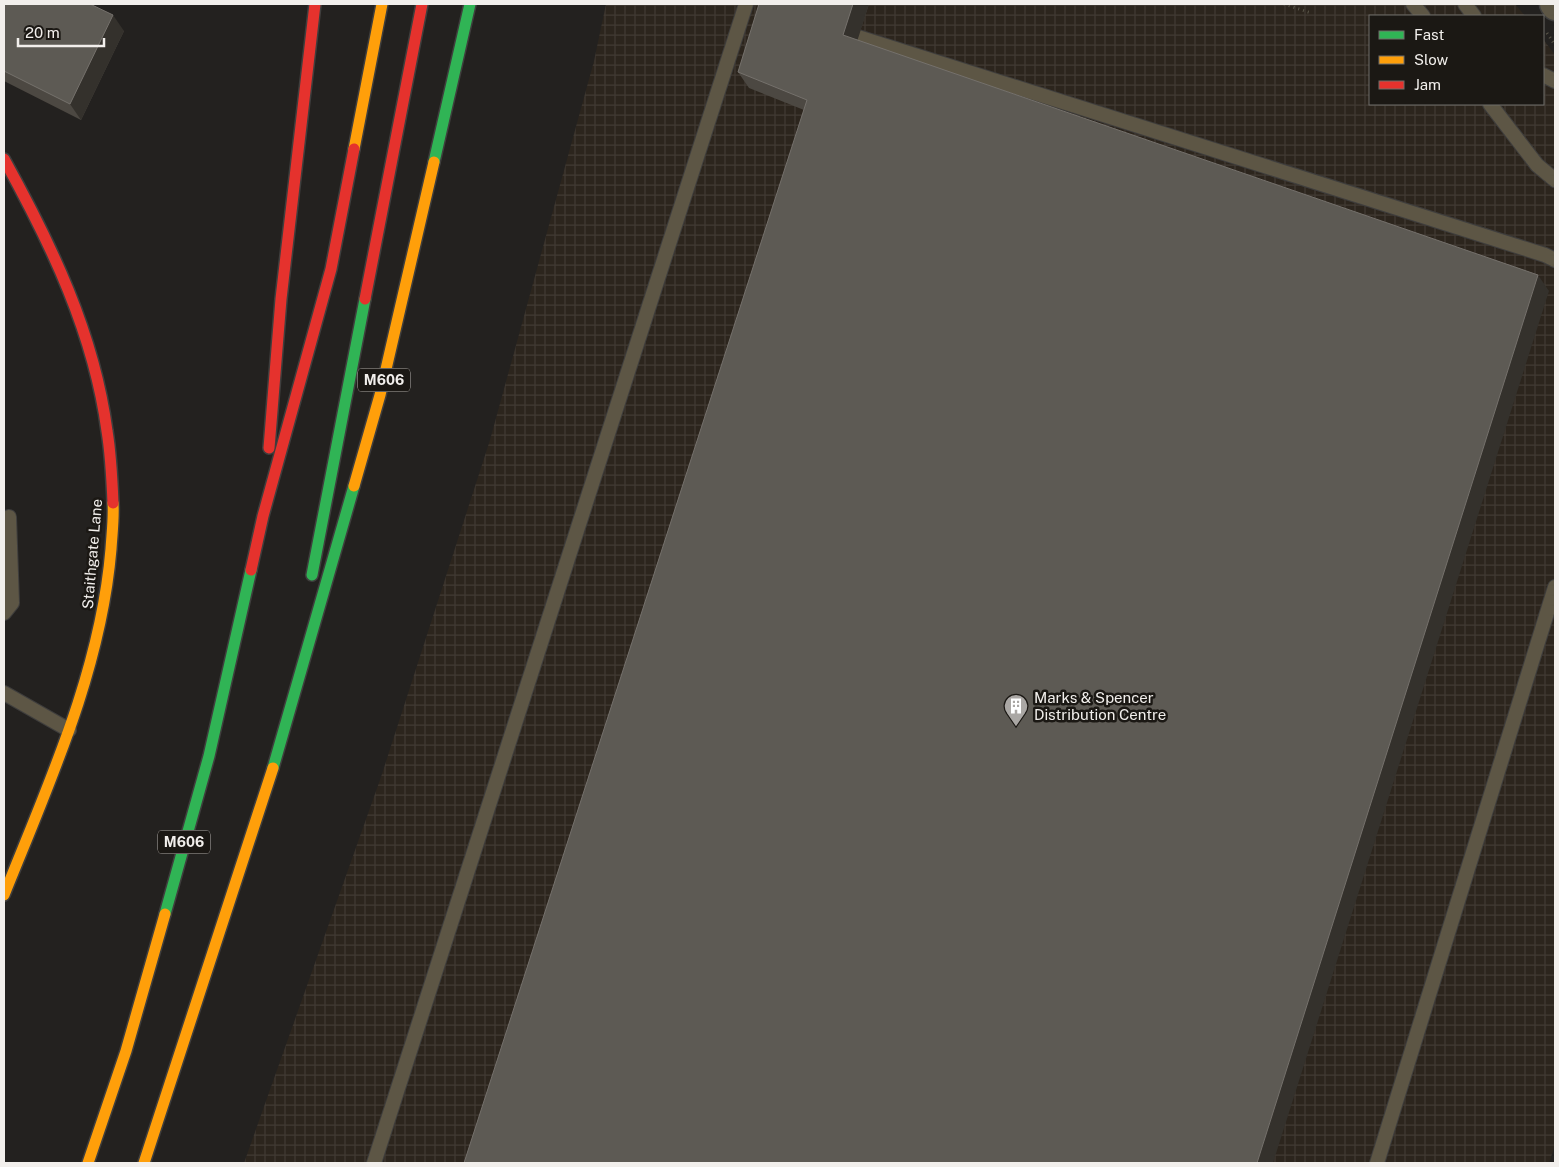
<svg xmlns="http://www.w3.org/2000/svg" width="1559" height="1167" font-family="'Public Sans',sans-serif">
<defs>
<pattern id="industrial-grid" width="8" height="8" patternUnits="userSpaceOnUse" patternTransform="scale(1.25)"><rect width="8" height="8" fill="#2c251d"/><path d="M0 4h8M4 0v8" fill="none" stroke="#413a33"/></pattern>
</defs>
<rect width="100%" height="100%" fill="#23211f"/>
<!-- industrial -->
<path fill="url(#industrial-grid)" d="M 606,4 L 1515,4 L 1525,16 L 1370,16 L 1370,104 L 1543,104 L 1543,39 L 1555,55 L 1555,1145 L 1549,1163 L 244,1163 L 381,777 L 490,440 L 594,61 Z"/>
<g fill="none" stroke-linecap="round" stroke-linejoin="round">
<!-- lane casing -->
<g stroke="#3f3e3d" stroke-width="16">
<g id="lane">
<path d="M 1413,4 L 1423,16"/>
<path d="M 1465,4 L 1474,16"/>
<path d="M 842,32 L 1545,255 L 1555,260"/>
<path d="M 1543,75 L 1555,81"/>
<path d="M 1490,104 L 1537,165 L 1555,180"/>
<path d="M 4,523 L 9,517 L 12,603 L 4,613"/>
<path d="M 4,693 L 69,730"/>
<path d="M 374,1163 L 746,4"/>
<path d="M 1377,1163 L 1555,587"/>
</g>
</g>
<!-- street casing -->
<g stroke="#3f3e3d" stroke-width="29">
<path id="street" d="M 1553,4 L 1555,7"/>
</g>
<!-- fast casing -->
<g stroke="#3f3e3d" stroke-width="14">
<g id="fast">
<path d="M 434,162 L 470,4"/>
<path d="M 312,575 L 365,299"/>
<path d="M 273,768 L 354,486"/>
<path d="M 165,914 L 209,756 L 251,570"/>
</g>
</g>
<!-- slow casing -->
<g stroke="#3f3e3d" stroke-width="14">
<g id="slow">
<path d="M 354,149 L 382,4"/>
<path d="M 354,486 L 380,395 L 434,162"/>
<path d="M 4,895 C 49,783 101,670 111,549 C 112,533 114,518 113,503"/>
<path d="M 88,1163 L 126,1051 L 165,914"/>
<path d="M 144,1163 L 273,768"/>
</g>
</g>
<!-- jam casing -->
<g stroke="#3f3e3d" stroke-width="14">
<g id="jam">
<path d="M 4,159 C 51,244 94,333 107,431 C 111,455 112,479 113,503"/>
<path d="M 365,299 L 422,4"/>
<path d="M 269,448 L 281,299 L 315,4"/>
<path d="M 251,570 L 263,516 L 331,269 L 354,149"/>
</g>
</g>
<!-- path -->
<g stroke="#5b574a" stroke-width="3" stroke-dasharray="1 4" stroke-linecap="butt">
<path d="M 1284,4 L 1311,13"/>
<path d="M 1547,33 L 1555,45"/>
</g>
<!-- lane -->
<use href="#lane" stroke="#5d5645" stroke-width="14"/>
<!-- street -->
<use href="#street" stroke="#5d5645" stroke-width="26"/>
<!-- fast -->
<use href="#fast" stroke="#30b455" stroke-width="11"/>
<!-- slow -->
<use href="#slow" stroke="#ff9f0a" stroke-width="11"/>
<!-- jam -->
<use href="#jam" stroke="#e5322d" stroke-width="11"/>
</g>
<!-- wall -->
<g fill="#4c4842">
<path d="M 4,4 L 124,31 L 81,120 L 4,81 Z"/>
<path d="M 759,4 L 869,4 L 857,40 L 1549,291 L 804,110 L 749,88 L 738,72 Z"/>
</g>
<!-- shaded-wall -->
<g fill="#34312c">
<path d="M 853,4 L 869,4 L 854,51 L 843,35 Z"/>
<path d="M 113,15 L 124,31 L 81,120 L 70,104 Z"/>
<path d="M 1538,275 L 1549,291 L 1273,1163 L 1257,1163 Z"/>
</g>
<!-- building -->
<g fill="#5d5a54" stroke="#75716c">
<path d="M 4,4 L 90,4 L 113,15 L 70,104 L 4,71 Z"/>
<path d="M 759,4 L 853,4 L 843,35 L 1538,275 L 1257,1163 L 464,1163 L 807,100 L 738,72 Z"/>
</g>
<!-- icons -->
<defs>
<g id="building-pin" transform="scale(1.25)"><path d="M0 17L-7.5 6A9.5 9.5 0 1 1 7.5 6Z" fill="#aaa7a4" stroke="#1b1814"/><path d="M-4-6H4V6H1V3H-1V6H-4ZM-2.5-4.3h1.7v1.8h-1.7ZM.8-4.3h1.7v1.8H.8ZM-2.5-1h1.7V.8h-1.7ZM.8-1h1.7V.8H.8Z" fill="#fff"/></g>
</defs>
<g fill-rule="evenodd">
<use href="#building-pin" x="1016" y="706"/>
</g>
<g text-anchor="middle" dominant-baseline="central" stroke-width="5" stroke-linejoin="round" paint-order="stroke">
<!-- shield labels -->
<g fill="#1b1814" stroke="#b2aeab" stroke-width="1">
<rect x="358" y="368.5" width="52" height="23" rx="4"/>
<rect x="158" y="830.5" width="52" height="23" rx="4"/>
</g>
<g font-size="14" font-weight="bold" fill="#f2efec">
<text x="384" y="380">M606</text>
<text x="184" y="842">M606</text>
</g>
<!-- street labels -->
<g font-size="15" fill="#f2efec" stroke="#1b1814">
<text transform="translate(92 554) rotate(-85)">Staithgate Lane</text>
</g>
<!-- poi labels -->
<g font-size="15" fill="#f2efec" stroke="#1b1814" text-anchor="start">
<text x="1034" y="697">Marks &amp; Spencer<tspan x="1034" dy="17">Distribution Centre</tspan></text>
</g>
</g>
<!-- border -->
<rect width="1559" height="1167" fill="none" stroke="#f2efec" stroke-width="10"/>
<!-- legend -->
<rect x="1369" y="15" width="175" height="90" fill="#1b1814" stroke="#716e6a"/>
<rect x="1379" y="31" width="25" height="8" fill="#30b455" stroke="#716e6a"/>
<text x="1414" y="40" font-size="15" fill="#f2efec">Fast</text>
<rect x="1379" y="56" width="25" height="8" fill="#ff9f0a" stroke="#716e6a"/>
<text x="1414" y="65" font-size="15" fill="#f2efec">Slow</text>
<rect x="1379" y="81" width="25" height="8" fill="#e5322d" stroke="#716e6a"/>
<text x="1414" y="90" font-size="15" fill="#f2efec">Jam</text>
<!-- scale -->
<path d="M18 38v8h86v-8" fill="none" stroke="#f2efec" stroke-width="2.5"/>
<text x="25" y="38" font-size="15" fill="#f2efec" stroke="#1b1814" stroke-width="4" paint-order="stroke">20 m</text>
</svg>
